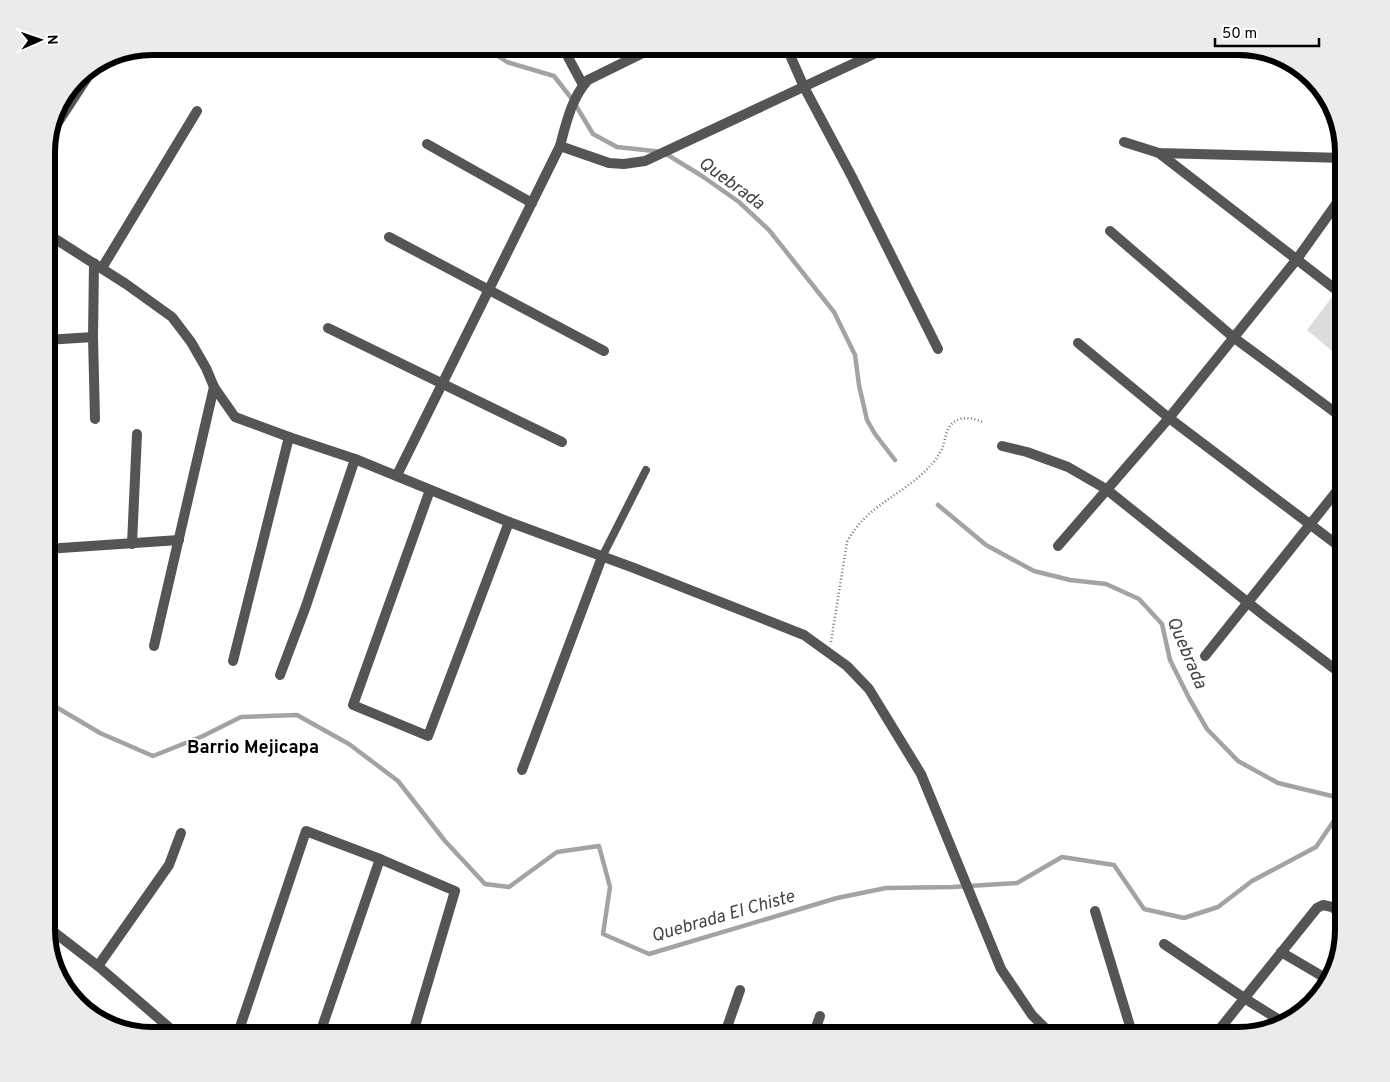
<svg xmlns="http://www.w3.org/2000/svg" width="1390" height="1082" font-family="Overpass,sans-serif">
<rect width="100%" height="100%" fill="#fff"/>
<!-- green -->
<path fill="#dcdcdc" d="M 1332,297 L 1344,307 L 1344,361 L 1307,330 Z"/>
<g fill="none" stroke-linecap="round" stroke-linejoin="round">
<!-- stream -->
<g stroke="#a3a3a3" stroke-width="4.5">
<path d="M 483,46 L 507,62 L 554,76 L 572,99 L 593,134 L 617,147 L 663,152 L 702,176 L 739,202 L 769,230 L 834,312 L 855,355 L 859,385 L 867,420 L 875,434 L 895,460"/>
<path d="M 938,505 L 986,545 L 1034,571 L 1070,580 L 1106,584 L 1139,599 L 1162,624 L 1170,660 L 1189,698 L 1207,729 L 1238,761 L 1278,783 L 1344,799"/>
<path d="M 46,701 L 100,733 L 153,756 L 203,736 L 241,717 L 297,715 L 349,744 L 398,781 L 445,841 L 485,884 L 509,887 L 557,852 L 599,846 L 610,887 L 603,934 L 649,954 L 837,898 L 886,888 L 953,887 L 1017,883 L 1062,857 L 1114,865 L 1144,909 L 1184,918 L 1218,907 L 1252,881 L 1316,847 L 1344,806"/>
</g>
<!-- path -->
<path stroke="#777" stroke-width="2.5" stroke-dasharray="1 2.5" stroke-linecap="butt" d="M 831,642 L 847,542 C 867,504 903,496 931,465 C 935,461 939,455 942,449 C 946,439 945,429 954,422 C 963,415 974,419 983,422"/>
<!-- service -->
<path stroke="#555" stroke-width="8" d="M 602,557 L 646,470"/>
<!-- minor -->
<g stroke="#555" stroke-width="10">
<path d="M 562,46 L 583,85"/>
<path d="M 786,46 L 804,87 L 852,177 L 938,349"/>
<path d="M 49,136 L 96,64"/>
<path d="M 1124,142 L 1159,153 L 1344,158"/>
<path d="M 427,144 L 532,203"/>
<path d="M 560,146 L 609,163 L 624,164 L 645,161 L 891,46"/>
<path d="M 1159,153 L 1344,296"/>
<path d="M 1110,231 L 1233,337 L 1344,419"/>
<path d="M 46,233 L 126,284 L 172,317 L 191,342 L 206,368 L 214,387 L 235,417 L 289,437 L 355,459 L 509,522 L 634,568 L 804,635 L 847,666 L 869,689 L 921,774 L 1001,969 L 1032,1015 L 1053,1036"/>
<path d="M 389,237 L 604,351"/>
<path d="M 94,263 L 93,337 L 95,419"/>
<path d="M 102,268 L 197,111"/>
<path d="M 328,328 L 562,442"/>
<path d="M 46,340 L 93,337"/>
<path d="M 1078,343 L 1169,418 L 1344,550"/>
<path d="M 1002,446 L 1027,452 L 1068,467 L 1106,489 L 1266,617 L 1344,676"/>
<path d="M 397,475 L 560,146 C 566,123 572,97 588,80 L 657,46"/>
<path d="M 430,490 L 353,705 L 428,736 L 509,522"/>
<path d="M 132,544 L 137,434"/>
<path d="M 1058,546 L 1169,418 L 1297,259 L 1344,193"/>
<path d="M 46,549 L 179,540"/>
<path d="M 154,646 L 214,387"/>
<path d="M 1205,656 L 1344,482"/>
<path d="M 233,661 L 289,437"/>
<path d="M 280,675 L 306,606 L 355,459"/>
<path d="M 522,770 L 602,557"/>
<path d="M 1095,911 L 1133,1036"/>
<path d="M 1164,944 L 1244,998 L 1286,1024"/>
<path d="M 1281,952 L 1327,979"/>
<path d="M 98,966 L 169,865 L 181,833"/>
<path d="M 237,1036 L 306,831 L 380,859 L 455,891 L 412,1036"/>
<path d="M 319,1036 L 380,859"/>
<path d="M 724,1036 L 740,990"/>
<path d="M 813,1036 L 820,1016"/>
<path d="M 1214,1036 L 1317,908 L 1323,905 L 1332,907 L 1344,916"/>
</g>
<!-- tertiary -->
<path stroke="#555" stroke-width="10" d="M 46,926 L 98,966 L 179,1036"/>
</g>
<g text-anchor="middle" dominant-baseline="central" stroke-width="4" stroke-linejoin="round" paint-order="stroke">
<!-- water labels -->
<g font-size="18" font-style="italic" fill="#444" stroke="#fff">
<text transform="translate(731 184) rotate(36)">Quebrada</text>
<text transform="translate(1186 653) rotate(67)">Quebrada</text>
<text transform="translate(723 917) rotate(-16)">Quebrada El Chiste</text>
</g>
<!-- neighbourhood labels -->
<g font-size="18" font-weight="bold" fill="#000" stroke="#fff">
<text x="253" y="748">Barrio Mejicapa</text>
</g>
</g>
<!-- crop -->
<path d="M0 0H1390V1082H0ZM152 55H1238A97 97 0 0 1 1335 152V930A97 97 0 0 1 1238 1027H152A97 97 0 0 1 55 930V152A97 97 0 0 1 152 55Z" fill="#ebebeb" fill-rule="evenodd"/>
<path fill="none" stroke="#000" stroke-width="6" d="M152 55H1238A97 97 0 0 1 1335 152V930A97 97 0 0 1 1238 1027H152A97 97 0 0 1 55 930V152A97 97 0 0 1 152 55Z"/>
<!-- north arrow -->
<g transform="translate(40 40) rotate(88)" stroke="#ffffff" stroke-width="4" paint-order="stroke">
<path d="M0-4L9 19L0 12L-9 19Z" fill="#000000"/>
<text y="-8" font-size="14" font-weight="bold" text-anchor="middle" fill="#000000">N</text>
</g>
<!-- scale -->
<path d="M1215 38v8h104v-8" fill="none" stroke="#000000" stroke-width="2.5"/>
<text x="1222" y="38" font-size="15" fill="#000000" stroke="#ffffff" stroke-width="4" paint-order="stroke">50 m</text>
</svg>
